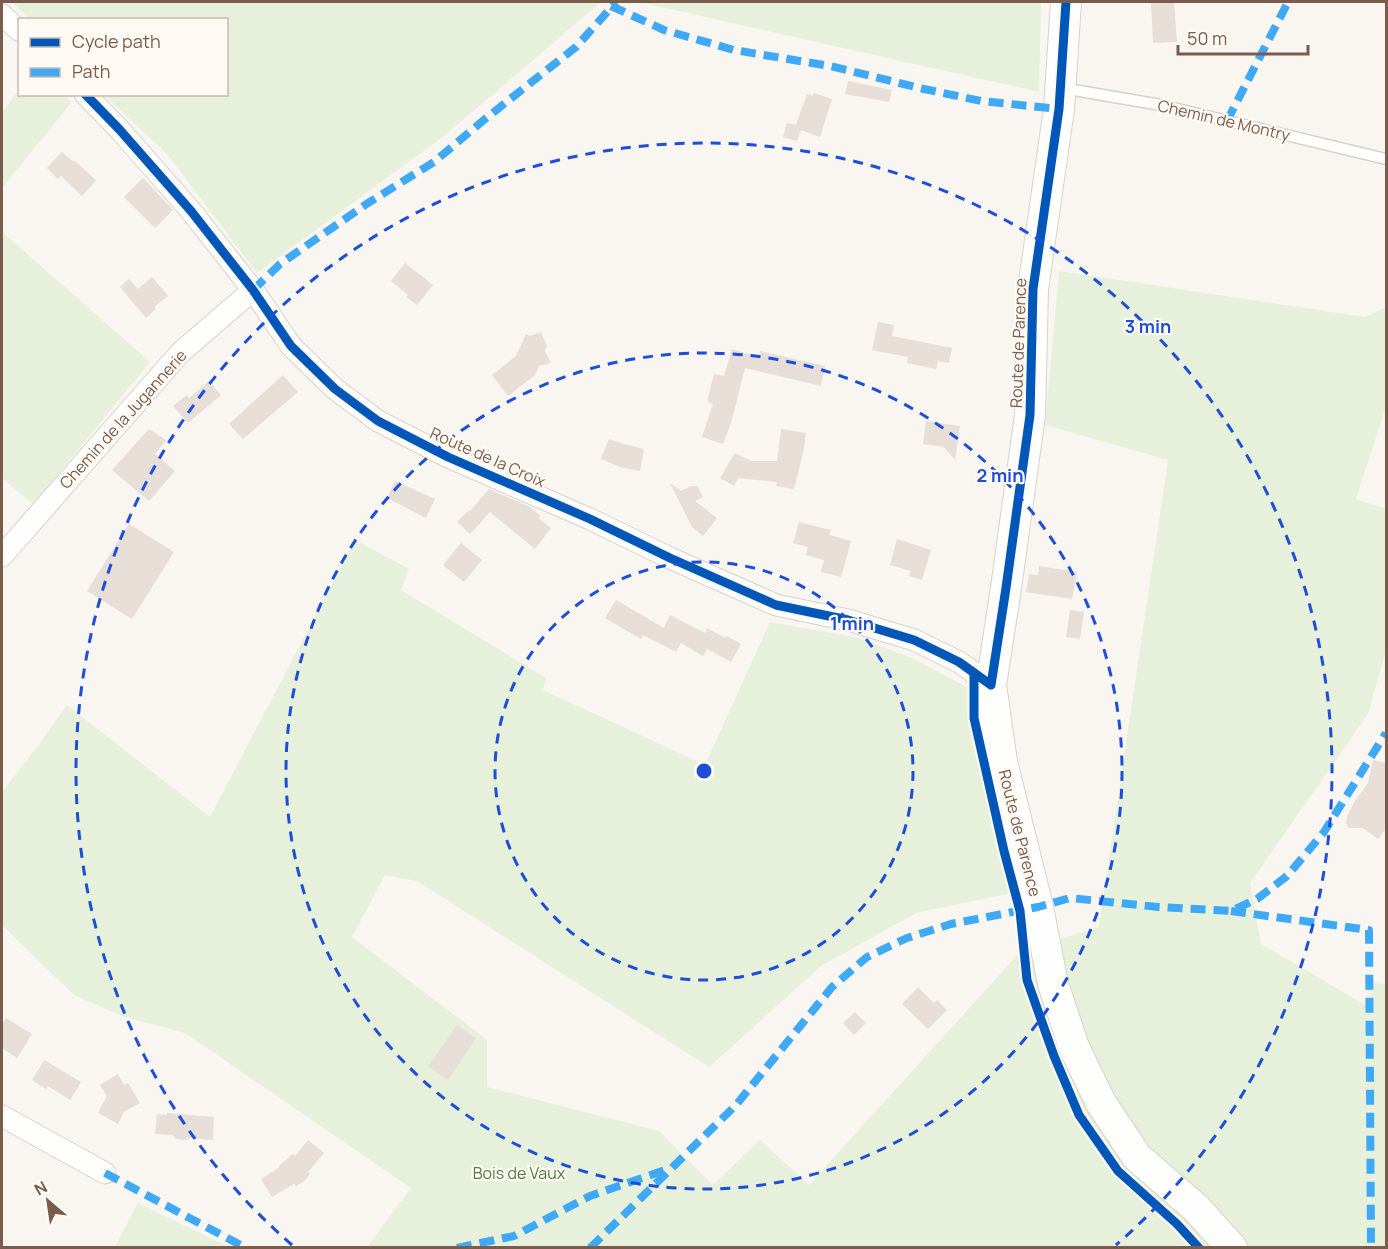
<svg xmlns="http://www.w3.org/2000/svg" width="1388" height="1249" font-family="Manrope,sans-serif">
<rect width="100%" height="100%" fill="#f9f5f0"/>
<!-- green -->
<g fill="#e7f0db">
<path d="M 12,2 L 601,2 L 444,136 L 257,273 L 168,155 L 104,95 L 226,94 L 226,20 L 29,19 Z"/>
<path d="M 639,2 L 1041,2 L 1039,92 Z"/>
<path d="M 19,90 L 20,94 L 65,95 L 71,103 L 2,188 L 2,112 Z"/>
<path d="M 2,232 L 150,362 L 33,504 L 2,478 Z"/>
<path d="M 1059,271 L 1365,317 L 1386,307 L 1386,406 L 1356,499 L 1386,509 L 1386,650 L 1368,714 L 1250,883 L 1261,944 L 1367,1006 L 1374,983 L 1386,984 L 1386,1247 L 367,1247 L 411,1188 L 185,1033 L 122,1016 L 74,995 L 2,925 L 2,792 L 38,746 L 67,705 L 210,817 L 355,540 L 409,569 L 401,590 L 546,678 L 543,690 L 705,765 L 770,622 L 859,638 L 914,659 L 972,690 L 1016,892 L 916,913 L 821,966 L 709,1067 L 417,881 L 385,875 L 352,937 L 487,1040 L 487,1087 L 659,1131 L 713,1185 L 760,1140 L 809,1185 L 1021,951 L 1099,927 L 1168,460 L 1045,425 Z"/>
<path d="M 138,1203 L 229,1247 L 115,1247 Z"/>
</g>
<!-- building -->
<g fill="#e6ded7">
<path d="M 1151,2 L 1174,2 L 1177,42 L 1153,43 Z"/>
<path d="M 848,81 L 892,90 L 889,102 L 845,94 Z"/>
<path d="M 814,93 L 832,99 L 820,137 L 801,130 L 797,141 L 783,137 L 787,123 L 796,125 L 807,94 L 813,96 Z"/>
<path d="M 62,152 L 74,162 L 75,161 L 96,180 L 82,196 L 61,176 L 58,179 L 47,168 Z"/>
<path d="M 143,178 L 173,210 L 155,228 L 124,197 Z"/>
<path d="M 405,263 L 433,285 L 417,305 L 406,297 L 408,295 L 391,281 Z"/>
<path d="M 152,277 L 168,296 L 154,307 L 156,309 L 146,318 L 120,287 L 129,279 L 138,289 Z"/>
<path d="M 878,322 L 894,325 L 892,336 L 952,348 L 949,363 L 938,361 L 936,369 L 907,363 L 908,357 L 872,350 Z"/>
<path d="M 541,332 L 547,346 L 545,351 L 551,363 L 539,366 L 535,375 L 508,396 L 492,375 L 516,356 L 526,334 L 530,336 Z"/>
<path d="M 732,349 L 759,357 L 760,351 L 825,366 L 821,386 L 745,368 L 732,420 L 723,444 L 702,437 L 713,404 L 707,401 L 714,374 L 724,376 Z"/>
<path d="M 283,375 L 298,392 L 243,439 L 229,424 Z"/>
<path d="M 209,381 L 221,395 L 188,423 L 173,406 L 187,395 L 189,398 Z"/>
<path d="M 926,421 L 960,426 L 955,460 L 944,447 L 923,444 Z"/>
<path d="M 149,429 L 166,440 L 155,454 L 175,471 L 149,501 L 112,470 Z"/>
<path d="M 781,429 L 806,433 L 804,449 L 794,489 L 776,486 L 777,482 L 738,478 L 734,486 L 720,478 L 735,453 L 751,461 L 777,461 Z"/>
<path d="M 609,439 L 624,444 L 644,449 L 640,471 L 620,467 L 601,459 Z"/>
<path d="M 395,481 L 435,499 L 426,518 L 387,498 Z"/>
<path d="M 670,483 L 681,491 L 691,486 L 697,486 L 703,497 L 695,501 L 717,518 L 703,536 L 692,527 Z"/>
<path d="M 489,489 L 530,507 L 541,516 L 538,518 L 551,528 L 535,549 L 490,512 L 470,534 L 457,522 L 469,510 L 470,511 Z"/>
<path d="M 799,522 L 831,530 L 829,535 L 851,541 L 841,577 L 821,572 L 824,560 L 806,555 L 808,547 L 793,543 Z"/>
<path d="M 129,524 L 174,552 L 132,619 L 87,591 Z"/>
<path d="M 897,539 L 931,550 L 922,580 L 909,576 L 911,571 L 890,565 Z"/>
<path d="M 461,543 L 482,560 L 464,582 L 443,565 Z"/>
<path d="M 1039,566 L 1077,572 L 1072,599 L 1026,592 L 1029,574 L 1038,575 Z"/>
<path d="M 616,600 L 664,628 L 670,615 L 705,633 L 707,628 L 725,638 L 727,636 L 741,644 L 731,662 L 707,649 L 703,656 L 681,643 L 676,652 L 643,635 L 641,639 L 605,618 Z"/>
<path d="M 1070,610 L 1084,612 L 1080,639 L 1066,637 Z"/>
<path d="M 1373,760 L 1386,763 L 1386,829 L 1378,839 L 1363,828 L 1348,828 L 1346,822 L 1347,816 L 1355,801 L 1368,783 Z"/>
<path d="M 918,987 L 934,1003 L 937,1000 L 947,1010 L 928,1029 L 902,1004 Z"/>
<path d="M 855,1012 L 866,1023 L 854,1035 L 843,1023 Z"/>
<path d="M 6,1018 L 32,1034 L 17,1058 L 2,1048 L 2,1025 Z"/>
<path d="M 457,1025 L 476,1038 L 448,1080 L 428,1067 Z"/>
<path d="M 44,1060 L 81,1082 L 70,1100 L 48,1086 L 46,1089 L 32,1080 Z"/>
<path d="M 118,1074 L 124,1085 L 128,1083 L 140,1103 L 124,1112 L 118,1124 L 98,1113 L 107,1096 L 100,1085 Z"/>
<path d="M 167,1113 L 214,1117 L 213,1140 L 188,1138 L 187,1140 L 176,1139 L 173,1135 L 155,1134 L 157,1114 L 167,1115 Z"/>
<path d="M 308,1140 L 324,1153 L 308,1172 L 310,1174 L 304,1181 L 296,1186 L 294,1184 L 272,1197 L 261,1179 L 280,1167 L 279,1166 L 293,1154 L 295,1156 Z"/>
</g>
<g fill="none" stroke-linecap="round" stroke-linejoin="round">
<!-- lane casing -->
<g stroke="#d7d1cb" stroke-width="13">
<path id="lane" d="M 1062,88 L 1161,105 L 1386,159"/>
</g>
<!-- street casing -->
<g stroke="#d7d1cb" stroke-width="23">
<g id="street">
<path d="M 2,15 L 20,31"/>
<path d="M 85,94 L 119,129 L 191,211 L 253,290 L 291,346 L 335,389 L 378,421 L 448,457 L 590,519 L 670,558 L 776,605 L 848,620 L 914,640 L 959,662 L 991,685"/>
<path d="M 2,556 L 180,353 L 253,290"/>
<path d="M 2,1116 L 105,1173"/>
</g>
</g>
<!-- secondary casing -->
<g stroke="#d9d2cb" stroke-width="32">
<path id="secondary" d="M 1066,2 L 1059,109 L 1033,289 L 1030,415 L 1006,588 L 991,685 L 1002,762 L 1038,907 L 1053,984 L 1074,1047 L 1101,1103 L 1137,1157 L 1196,1208 L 1232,1248"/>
</g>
<!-- lane -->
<use href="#lane" stroke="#fefefd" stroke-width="10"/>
<!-- street -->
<use href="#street" stroke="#fefefd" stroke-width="21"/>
<!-- secondary -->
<use href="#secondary" stroke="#fefefd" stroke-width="30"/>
<!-- quiet -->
<g stroke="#3fa9f5" stroke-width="8" stroke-dasharray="15 8" stroke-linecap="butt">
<path d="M 611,6 L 664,30 L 734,50 L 830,66 L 924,89 L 981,101 L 1059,109"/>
<path d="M 1227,121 L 1288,2"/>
<path d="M 253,290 L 280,264 L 368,203 L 434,162 L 485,119 L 576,47 L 616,2"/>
<path d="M 1231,911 L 1369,930 L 1371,1248"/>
<path d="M 105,1173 L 246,1248"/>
<path d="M 457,1248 L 514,1236 L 590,1196 L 668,1169"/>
<path d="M 590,1248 L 736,1105 L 832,987 L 867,957 L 907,938 L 951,924 L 1038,907 L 1070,898 L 1158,907 L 1231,911 L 1257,899 L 1287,876 L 1324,832 L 1386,733"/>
</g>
<!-- cycleway casing -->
<g stroke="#fffaf3" stroke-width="13">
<g id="cycleway">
<path d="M 85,94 L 119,129 L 191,211 L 253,290 L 291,346 L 335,389 L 378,421 L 448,457 L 590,519 L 670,558 L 776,605 L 848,620 L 914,640 L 959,662 L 991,685 L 1006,588 L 1030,415 L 1033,289 L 1059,109 L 1066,2"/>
<path d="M 974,673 L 974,718 L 1004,851 L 1020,911 L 1027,980 L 1054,1056 L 1079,1115 L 1118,1171 L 1177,1224 L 1199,1248"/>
</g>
</g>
<!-- cycleway -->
<use href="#cycleway" stroke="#0057b8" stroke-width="9"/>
</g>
<!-- distance rings -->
<g fill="none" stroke="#1d4ed8" stroke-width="3" stroke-dasharray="10 8">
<circle cx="704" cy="771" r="209"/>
<circle cx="704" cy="771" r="418"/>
<path d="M292 1245A628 628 0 1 1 1116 1245"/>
</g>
<g text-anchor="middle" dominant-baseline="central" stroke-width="4.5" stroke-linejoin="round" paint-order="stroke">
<!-- street labels -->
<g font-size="16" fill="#7a5c4d" stroke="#fffaf3">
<text transform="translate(1224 120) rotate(13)">Chemin de Montry</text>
<text transform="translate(1018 343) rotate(-88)">Route de Parence</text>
<text transform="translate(123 419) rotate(-48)">Chemin de la Jugannerie</text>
<text transform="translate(488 457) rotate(24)">Route de la Croix</text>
<text transform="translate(1020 833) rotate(76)">Route de Parence</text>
</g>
<!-- park labels -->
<g font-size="16" fill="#537a41" stroke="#fffaf3">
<text x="519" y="1173">Bois de Vaux</text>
</g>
</g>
<circle cx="704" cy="771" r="9" fill="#1d4ed8" stroke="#fffaf3" stroke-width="3"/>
<g font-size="18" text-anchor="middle" font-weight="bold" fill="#1d4ed8" stroke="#fffaf3" stroke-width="4.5" stroke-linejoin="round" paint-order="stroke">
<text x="1148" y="333">3 min</text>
<text x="1000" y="482">2 min</text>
<text x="852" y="630">1 min</text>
</g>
<!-- border -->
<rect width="1388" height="1249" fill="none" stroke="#7a5c4d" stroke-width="6"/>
<!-- legend -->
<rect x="18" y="18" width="210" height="78" fill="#fffaf3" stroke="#cabbb1" stroke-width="1.5"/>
<rect x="30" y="38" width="30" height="9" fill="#0057b8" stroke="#cabbb1" stroke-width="1.5"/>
<text x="72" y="48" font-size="18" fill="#7a5c4d">Cycle path</text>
<rect x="30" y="68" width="30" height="9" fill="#3fa9f5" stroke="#cabbb1" stroke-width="1.5"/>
<text x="72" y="78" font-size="18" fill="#7a5c4d">Path</text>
<!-- north arrow -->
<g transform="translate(48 1201) rotate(331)" stroke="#fffaf3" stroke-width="4.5" paint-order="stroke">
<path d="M0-4.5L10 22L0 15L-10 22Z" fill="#7a5c4d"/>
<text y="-9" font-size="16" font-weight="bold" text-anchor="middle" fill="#7a5c4d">N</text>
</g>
<!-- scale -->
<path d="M1178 45v9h130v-9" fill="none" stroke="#7a5c4d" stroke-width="3"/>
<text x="1187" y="45" font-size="18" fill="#7a5c4d" stroke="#fffaf3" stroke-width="4.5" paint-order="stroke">50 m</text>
</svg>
